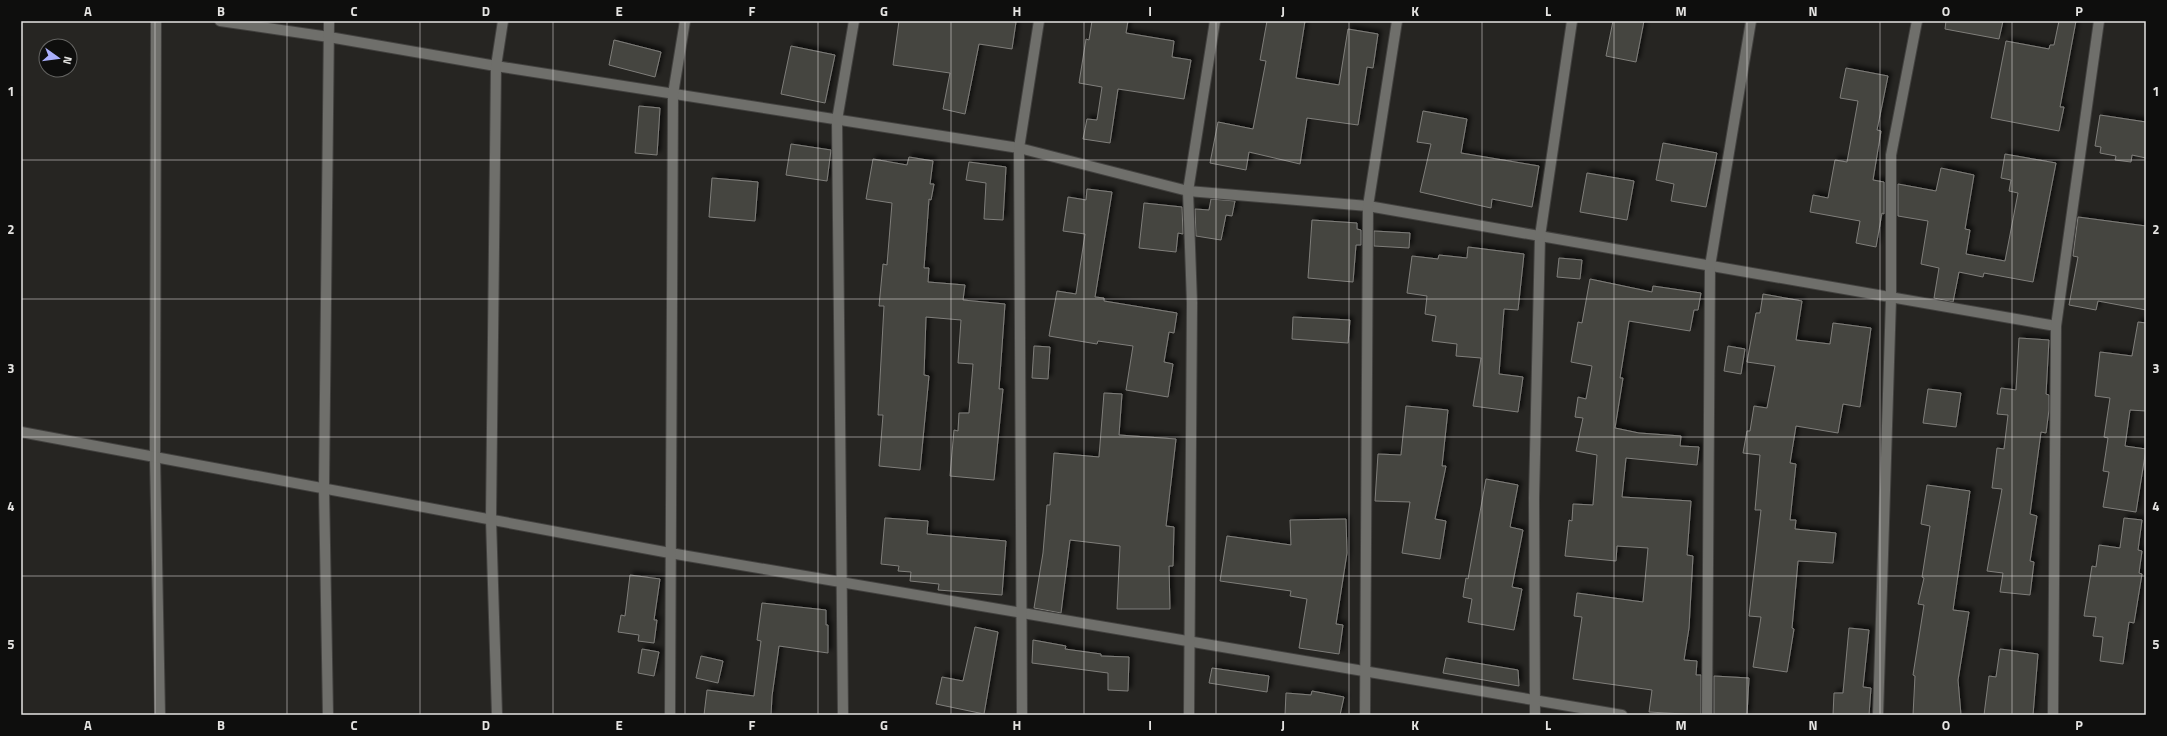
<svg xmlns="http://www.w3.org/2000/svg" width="2167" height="736" font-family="'Titillium Web',sans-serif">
<defs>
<filter id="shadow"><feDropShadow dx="3.5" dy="-3.5" stdDeviation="2" flood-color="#0009"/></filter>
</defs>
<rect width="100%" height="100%" fill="#262522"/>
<!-- building -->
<g fill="#444440" stroke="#7f7e7a" filter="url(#shadow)">
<path d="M 899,21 L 1007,21 L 1016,22 L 1012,49 L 979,44 L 965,114 L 943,109 L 950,73 L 893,65 Z"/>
<path d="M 1092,21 L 1128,21 L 1126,33 L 1174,41 L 1172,57 L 1191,60 L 1184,99 L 1118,89 L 1110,143 L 1083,139 L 1087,119 L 1097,120 L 1102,87 L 1079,83 L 1086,39 L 1089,40 Z"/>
<path d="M 1267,21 L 1305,21 L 1296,78 L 1339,85 L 1348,29 L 1378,34 L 1373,68 L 1367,67 L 1358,125 L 1307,118 L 1300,164 L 1249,152 L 1246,170 L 1210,163 L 1218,122 L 1253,129 L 1266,61 L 1260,60 Z"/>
<path d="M 1613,21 L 1644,21 L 1636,62 L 1606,56 Z"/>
<path d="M 1946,21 L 2003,21 L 1999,39 L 1945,29 Z"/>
<path d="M 2059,21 L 2076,21 L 2060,107 L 2064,107 L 2059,131 L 1991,118 L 2006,41 L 2049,49 L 2050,45 L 2054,45 Z"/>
<path d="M 614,40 L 661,52 L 655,77 L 609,65 Z"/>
<path d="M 791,46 L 835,55 L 825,103 L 781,94 Z"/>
<path d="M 1846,68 L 1888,76 L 1877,130 L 1881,131 L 1873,180 L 1884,182 L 1884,214 L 1882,213 L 1876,247 L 1856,243 L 1860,221 L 1810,212 L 1813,195 L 1828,198 L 1835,160 L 1847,162 L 1858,101 L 1840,98 Z"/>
<path d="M 639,106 L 660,108 L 657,155 L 635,153 Z"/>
<path d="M 1423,111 L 1467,119 L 1461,153 L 1539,166 L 1532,207 L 1492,199 L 1491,208 L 1420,192 L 1431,144 L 1417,142 Z"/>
<path d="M 2100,115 L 2146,122 L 2146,158 L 2132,155 L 2131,162 L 2115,160 L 2116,156 L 2100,153 L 2101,147 L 2095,146 Z"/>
<path d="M 1663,143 L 1717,153 L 1706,207 L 1671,201 L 1674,184 L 1656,180 Z"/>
<path d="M 791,144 L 831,150 L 827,181 L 786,175 Z"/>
<path d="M 2005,154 L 2056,163 L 2033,282 L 1984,273 L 1983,277 L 1959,272 L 1953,302 L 1934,298 L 1939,268 L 1921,264 L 1928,221 L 1898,216 L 1898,184 L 1936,191 L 1941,168 L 1974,175 L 1965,229 L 1970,230 L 1966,254 L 2005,261 L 2018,193 L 2009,191 L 2011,180 L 2001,178 Z"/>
<path d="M 909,157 L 933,161 L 930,184 L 934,184 L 931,200 L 929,199 L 924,268 L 929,268 L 928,282 L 965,285 L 963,300 L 1005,304 L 999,389 L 1003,389 L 994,480 L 950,476 L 954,430 L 958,431 L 959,413 L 969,413 L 973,364 L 958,363 L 961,320 L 926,317 L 924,375 L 929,376 L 920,470 L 879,466 L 883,415 L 878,415 L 884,306 L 879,306 L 883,264 L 887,265 L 892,203 L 866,199 L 873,159 L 907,165 Z"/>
<path d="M 969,162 L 1006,167 L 1003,220 L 984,219 L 986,183 L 966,180 Z"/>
<path d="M 1587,173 L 1634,181 L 1627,220 L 1580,212 Z"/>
<path d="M 712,178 L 758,182 L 755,221 L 709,217 Z"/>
<path d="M 1087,189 L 1112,192 L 1095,297 L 1104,298 L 1104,301 L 1177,313 L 1174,333 L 1169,332 L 1164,362 L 1173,364 L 1168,397 L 1126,390 L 1133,346 L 1098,341 L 1097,344 L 1049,336 L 1057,291 L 1076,294 L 1085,234 L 1063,231 L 1068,197 L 1086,200 Z"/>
<path d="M 1211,199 L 1235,201 L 1232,216 L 1226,215 L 1221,240 L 1196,236 L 1195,209 L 1209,210 Z"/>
<path d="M 1144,203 L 1182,207 L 1183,234 L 1178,233 L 1176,252 L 1139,248 Z"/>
<path d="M 2078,217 L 2146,226 L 2146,310 L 2098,301 L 2096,310 L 2069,305 L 2078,257 L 2073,256 Z"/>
<path d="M 1312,220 L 1357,223 L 1357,229 L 1361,230 L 1361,245 L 1356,245 L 1353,282 L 1308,278 Z"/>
<path d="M 1374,231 L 1410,233 L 1409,248 L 1374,246 Z"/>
<path d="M 1468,247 L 1524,254 L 1518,310 L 1504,309 L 1499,374 L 1523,377 L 1518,412 L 1473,406 L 1481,358 L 1456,356 L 1457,344 L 1432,341 L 1436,316 L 1425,314 L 1427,296 L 1407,293 L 1412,256 L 1438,259 L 1439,255 L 1467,258 Z"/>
<path d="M 1559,258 L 1582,260 L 1580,279 L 1557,277 Z"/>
<path d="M 1590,279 L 1652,292 L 1653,286 L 1701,293 L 1698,310 L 1694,310 L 1690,331 L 1629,321 L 1620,378 L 1623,378 L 1615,428 L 1639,433 L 1681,436 L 1680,446 L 1699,447 L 1697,465 L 1626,458 L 1622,497 L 1691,501 L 1687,555 L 1693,556 L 1689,628 L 1684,660 L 1697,661 L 1696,675 L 1701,675 L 1701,715 L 1649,712 L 1652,690 L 1573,679 L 1582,617 L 1574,616 L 1577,593 L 1643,602 L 1648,548 L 1617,546 L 1616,561 L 1565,556 L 1569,520 L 1572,521 L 1573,504 L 1593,505 L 1597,455 L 1576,451 L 1583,418 L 1575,417 L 1578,397 L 1586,399 L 1592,366 L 1571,362 L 1578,322 L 1582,323 Z"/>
<path d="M 1763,294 L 1802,301 L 1796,340 L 1830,344 L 1833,323 L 1871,328 L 1860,407 L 1843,404 L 1838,433 L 1796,426 L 1790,463 L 1796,464 L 1790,520 L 1796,520 L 1795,529 L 1836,533 L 1833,563 L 1798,561 L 1792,628 L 1794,629 L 1787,672 L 1753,667 L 1761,617 L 1749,616 L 1761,510 L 1755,510 L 1760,455 L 1743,453 L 1747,431 L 1750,431 L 1754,406 L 1767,408 L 1775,366 L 1747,362 L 1756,313 L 1760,313 Z"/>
<path d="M 1293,317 L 1350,320 L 1348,343 L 1292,339 Z"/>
<path d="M 2138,322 L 2146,323 L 2146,411 L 2130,410 L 2125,446 L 2146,449 L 2136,512 L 2103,507 L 2109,472 L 2103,471 L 2108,438 L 2104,437 L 2110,398 L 2095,396 L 2100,352 L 2132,356 Z"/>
<path d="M 2019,338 L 2049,340 L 2046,394 L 2049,395 L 2049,410 L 2046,433 L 2041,432 L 2030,514 L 2037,516 L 2030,561 L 2034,562 L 2030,595 L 2000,592 L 2003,573 L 1987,571 L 2002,489 L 1992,488 L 1997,448 L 2004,449 L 2008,415 L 1997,414 L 2001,388 L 2016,390 Z"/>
<path d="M 1034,346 L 1050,347 L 1048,379 L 1032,378 Z"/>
<path d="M 1728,346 L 1745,349 L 1741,374 L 1724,371 Z"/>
<path d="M 1928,389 L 1961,393 L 1956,427 L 1923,423 Z"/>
<path d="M 1104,393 L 1122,394 L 1119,435 L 1176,439 L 1166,526 L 1174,527 L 1173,566 L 1169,566 L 1170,609 L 1117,609 L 1120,546 L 1070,540 L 1061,613 L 1034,608 L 1043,553 L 1047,505 L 1050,505 L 1054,453 L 1099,457 Z"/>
<path d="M 1406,406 L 1448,410 L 1442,466 L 1446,466 L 1435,519 L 1446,521 L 1440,559 L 1402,553 L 1410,502 L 1375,501 L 1378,454 L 1401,455 Z"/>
<path d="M 1486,479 L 1518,485 L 1510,527 L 1523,530 L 1512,587 L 1522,589 L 1514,630 L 1468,622 L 1472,599 L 1463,597 L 1466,578 L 1468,579 Z"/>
<path d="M 1927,485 L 1970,491 L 1953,610 L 1969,612 L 1958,680 L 1961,715 L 1913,715 L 1915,676 L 1913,675 L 1924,605 L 1918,604 L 1924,578 L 1922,577 L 1930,526 L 1921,524 Z"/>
<path d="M 885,518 L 928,521 L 927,534 L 1006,541 L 1002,595 L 938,590 L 939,584 L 910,581 L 911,572 L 898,571 L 899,566 L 881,564 Z"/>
<path d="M 2124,518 L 2142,520 L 2138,550 L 2142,551 L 2139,573 L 2142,574 L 2134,623 L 2129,622 L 2123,664 L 2100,661 L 2103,637 L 2093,636 L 2096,617 L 2084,616 L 2092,566 L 2096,567 L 2099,545 L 2120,548 Z"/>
<path d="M 1346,519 L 1347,553 L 1336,624 L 1343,625 L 1339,654 L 1299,648 L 1307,599 L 1290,596 L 1291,591 L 1220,581 L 1227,536 L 1291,545 L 1290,520 Z"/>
<path d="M 630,575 L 660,579 L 654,620 L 657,620 L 654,643 L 638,641 L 639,635 L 618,632 L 621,615 L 625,616 Z"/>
<path d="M 762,603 L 826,610 L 826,625 L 828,625 L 828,653 L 779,646 L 772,696 L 771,715 L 704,715 L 707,690 L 754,696 L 761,641 L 757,640 Z"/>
<path d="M 975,627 L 998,632 L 984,714 L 936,704 L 942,677 L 963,681 Z"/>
<path d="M 1849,628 L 1869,630 L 1863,687 L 1871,688 L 1869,715 L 1833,715 L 1834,693 L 1843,693 Z"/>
<path d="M 1033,640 L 1066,646 L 1065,649 L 1101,654 L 1101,656 L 1129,657 L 1128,691 L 1108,690 L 1108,673 L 1032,663 Z"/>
<path d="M 642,649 L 659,652 L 654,676 L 638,673 Z"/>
<path d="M 2000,649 L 2038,654 L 2033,715 L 1984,715 L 1989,676 L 1996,677 Z"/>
<path d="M 701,656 L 723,661 L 718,683 L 696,678 Z"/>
<path d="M 1446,658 L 1518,670 L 1519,686 L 1443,673 Z"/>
<path d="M 1212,668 L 1269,676 L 1267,692 L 1209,683 Z"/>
<path d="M 1714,676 L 1749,678 L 1747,715 L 1714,715 Z"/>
<path d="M 1312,691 L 1344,697 L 1340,715 L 1285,715 L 1286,693 L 1311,695 Z"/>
</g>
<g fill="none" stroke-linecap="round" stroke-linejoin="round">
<!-- minor casing -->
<g stroke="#42413f" stroke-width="12">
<g id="minor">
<path d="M 156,21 L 155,457 L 160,715"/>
<path d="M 220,21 L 329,37 L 496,66 L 1019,148 L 1188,191 L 1368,206 L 2056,326"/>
<path d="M 21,432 L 670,553 L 1622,715"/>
<path d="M 328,715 L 324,488 L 329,21"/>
<path d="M 497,715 L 491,519 L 496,66 L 503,21"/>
<path d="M 670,715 L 673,94 L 685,21"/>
<path d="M 843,715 L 837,120 L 854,21"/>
<path d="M 1022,715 L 1019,148 L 1039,21"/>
<path d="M 1189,715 L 1192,303 L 1188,191 L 1215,21"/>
<path d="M 1365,715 L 1368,206 L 1397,21"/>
<path d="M 1535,715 L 1534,498 L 1540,236 L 1572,21"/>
<path d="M 1707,715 L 1710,266 L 1751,21"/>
<path d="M 1878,715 L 1891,298 L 1891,155 L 1917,21"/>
<path d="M 2053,715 L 2056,326 L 2099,21"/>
</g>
</g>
<!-- minor -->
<use href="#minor" stroke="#6f6f6b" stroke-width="10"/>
</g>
<!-- grid -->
<path fill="none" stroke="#e5e4e2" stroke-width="1" stroke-opacity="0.55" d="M 155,21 L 155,715M 287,21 L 287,715M 420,21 L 420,715M 553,21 L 553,715M 685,21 L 685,715M 818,21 L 818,715M 951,21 L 951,715M 1084,21 L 1084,715M 1216,21 L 1216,715M 1349,21 L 1349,715M 1482,21 L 1482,715M 1614,21 L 1614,715M 1747,21 L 1747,715M 1880,21 L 1880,715M 2012,21 L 2012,715M 21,160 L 2146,160M 21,299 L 2146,299M 21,437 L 2146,437M 21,576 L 2146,576"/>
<!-- border -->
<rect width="2167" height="736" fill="none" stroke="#0e0e0d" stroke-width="44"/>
<!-- north arrow -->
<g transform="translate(58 58) rotate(104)"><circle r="19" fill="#0e0e0d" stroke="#646462"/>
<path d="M0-3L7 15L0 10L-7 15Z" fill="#aaaffb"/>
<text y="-6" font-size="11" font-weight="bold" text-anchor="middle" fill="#e5e4e2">N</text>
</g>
<rect x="22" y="22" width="2123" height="692" fill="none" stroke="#e5e4e2" stroke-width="1.5"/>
<g font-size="13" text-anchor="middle" font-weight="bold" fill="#e5e4e2">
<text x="88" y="16">A</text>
<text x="221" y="16">B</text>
<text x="354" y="16">C</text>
<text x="486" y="16">D</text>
<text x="619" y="16">E</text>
<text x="752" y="16">F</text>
<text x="884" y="16">G</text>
<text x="1017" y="16">H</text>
<text x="1150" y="16">I</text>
<text x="1283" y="16">J</text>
<text x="1415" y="16">K</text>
<text x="1548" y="16">L</text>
<text x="1681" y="16">M</text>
<text x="1813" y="16">N</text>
<text x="1946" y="16">O</text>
<text x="2079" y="16">P</text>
<text x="11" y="96">1</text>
<text x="2156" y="96">1</text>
<text x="11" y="234">2</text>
<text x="2156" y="234">2</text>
<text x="11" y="373">3</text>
<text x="2156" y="373">3</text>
<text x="11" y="511">4</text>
<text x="2156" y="511">4</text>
<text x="11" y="649">5</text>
<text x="2156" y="649">5</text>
<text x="88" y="730">A</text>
<text x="221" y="730">B</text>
<text x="354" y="730">C</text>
<text x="486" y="730">D</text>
<text x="619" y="730">E</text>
<text x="752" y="730">F</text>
<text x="884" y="730">G</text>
<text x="1017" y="730">H</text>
<text x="1150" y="730">I</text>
<text x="1283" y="730">J</text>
<text x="1415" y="730">K</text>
<text x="1548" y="730">L</text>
<text x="1681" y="730">M</text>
<text x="1813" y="730">N</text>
<text x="1946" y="730">O</text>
<text x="2079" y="730">P</text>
</g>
</svg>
